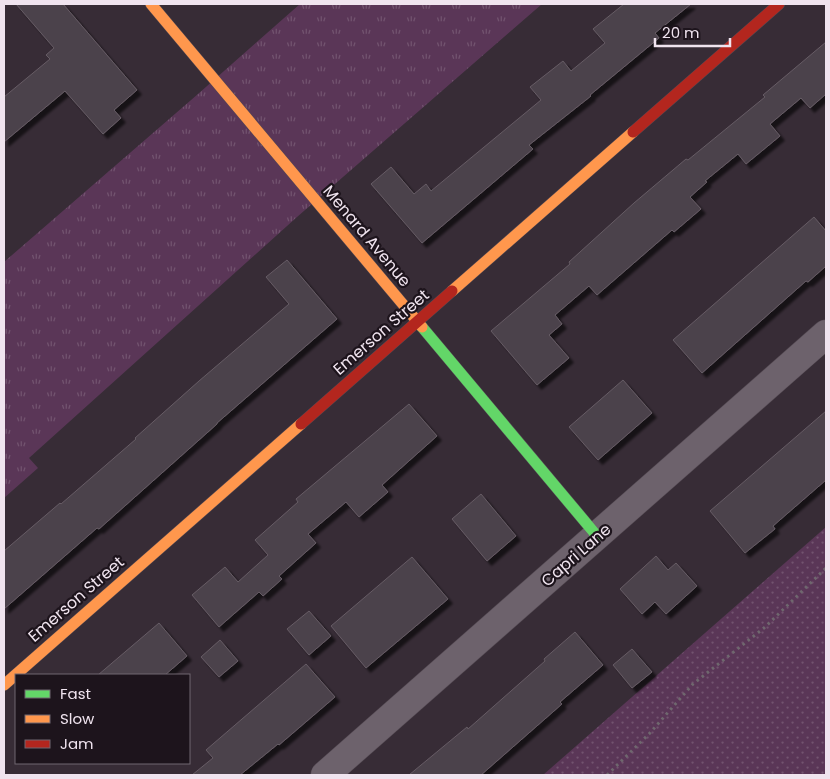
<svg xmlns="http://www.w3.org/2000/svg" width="830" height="779" font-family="Poppins,sans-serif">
<defs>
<pattern id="grass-tufts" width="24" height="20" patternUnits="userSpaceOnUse" patternTransform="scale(1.25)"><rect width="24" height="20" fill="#5a3657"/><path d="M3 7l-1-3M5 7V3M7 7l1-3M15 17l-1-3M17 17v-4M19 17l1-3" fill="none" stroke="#72536f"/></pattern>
<pattern id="park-dots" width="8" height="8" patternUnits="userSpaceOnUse" patternTransform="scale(1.25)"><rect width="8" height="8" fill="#5a3657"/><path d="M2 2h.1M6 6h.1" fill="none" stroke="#72536f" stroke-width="1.8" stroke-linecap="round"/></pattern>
<filter id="shadow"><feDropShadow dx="4.5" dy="4.5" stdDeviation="1" flood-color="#0009"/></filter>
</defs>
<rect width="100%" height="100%" fill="#372c36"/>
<!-- grass -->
<path fill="url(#grass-tufts)" d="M 300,4 L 542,4 L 297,217 L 29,458 L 38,468 L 4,498 L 4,262 L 198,94 Z"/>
<!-- park -->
<path fill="url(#park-dots)" d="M 826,527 L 826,775 L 543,775 Z"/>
<!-- building -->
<g fill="#4c424b" stroke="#665c65" filter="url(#shadow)">
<path d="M 16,4 L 63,4 L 137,90 L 114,110 L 121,118 L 103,134 L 65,91 L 4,142 L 4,97 L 50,59 L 46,55 L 54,48 Z"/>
<path d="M 624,4 L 691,4 L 655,33 L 659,38 L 590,95 L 591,96 L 529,145 L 533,149 L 422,243 L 371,184 L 391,167 L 414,194 L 426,184 L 431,191 L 541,100 L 530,87 L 563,61 L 571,71 L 605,43 L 593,29 Z"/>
<path d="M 826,42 L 826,94 L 810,108 L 801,98 L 770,124 L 780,136 L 746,164 L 738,154 L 705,181 L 707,182 L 690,197 L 701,209 L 674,232 L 672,230 L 597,295 L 589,286 L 555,315 L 562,324 L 549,335 L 569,358 L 537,385 L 491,331 L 570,264 L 569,262 L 634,203 L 686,159 L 688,160 L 765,97 L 763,95 Z"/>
<path d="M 814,217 L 826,231 L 826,266 L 808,282 L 806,281 L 702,373 L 673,340 Z"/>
<path d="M 287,260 L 337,319 L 217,423 L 217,424 L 99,529 L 97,528 L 4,609 L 4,551 L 60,503 L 61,504 L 136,439 L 135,438 L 199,381 L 289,304 L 266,277 Z"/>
<path d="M 623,380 L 652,413 L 598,460 L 569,427 Z"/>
<path d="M 409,404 L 437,436 L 382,485 L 388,492 L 359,517 L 346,502 L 308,534 L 316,543 L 279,576 L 282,579 L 263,596 L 259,592 L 219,627 L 192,595 L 225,567 L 238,582 L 268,555 L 255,540 L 298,502 L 296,499 Z"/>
<path d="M 826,411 L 826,480 L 773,526 L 775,529 L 745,553 L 710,511 Z"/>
<path d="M 481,494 L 516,536 L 487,561 L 452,519 Z"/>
<path d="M 656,556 L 668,570 L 676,563 L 697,586 L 666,614 L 655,602 L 642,614 L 620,589 Z"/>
<path d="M 412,557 L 448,599 L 366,668 L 331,626 Z"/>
<path d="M 309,611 L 331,636 L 309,655 L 287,629 Z"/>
<path d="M 159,623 L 187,656 L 165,675 L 98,675 Z"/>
<path d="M 575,632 L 603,665 L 560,702 L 562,704 L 481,775 L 409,775 L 467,727 L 468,729 L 545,661 L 544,659 Z"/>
<path d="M 220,640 L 238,661 L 219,677 L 201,657 Z"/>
<path d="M 632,649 L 652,672 L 632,688 L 613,665 Z"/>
<path d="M 306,664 L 335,697 L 279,745 L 278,744 L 240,775 L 192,775 L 213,758 L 206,750 Z"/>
</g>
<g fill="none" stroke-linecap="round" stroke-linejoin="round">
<!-- street casing -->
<g stroke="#544a53" stroke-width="29">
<path id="street" d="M 325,775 L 826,334"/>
</g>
<!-- fast casing -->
<g stroke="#544a53" stroke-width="12">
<path id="fast" d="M 422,327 L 597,536"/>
</g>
<!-- slow casing -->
<g stroke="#544a53" stroke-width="12">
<g id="slow">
<path d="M 151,4 L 422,327"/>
<path d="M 452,291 L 633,132"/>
<path d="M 4,685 L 301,424"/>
</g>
</g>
<!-- jam casing -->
<g stroke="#544a53" stroke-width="12">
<g id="jam">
<path d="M 633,132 L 779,4"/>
<path d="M 301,424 L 452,291"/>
</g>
</g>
<!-- path -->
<path stroke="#6f676e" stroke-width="3" stroke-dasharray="2.5 4" stroke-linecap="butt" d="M 607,775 L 649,734 L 693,684 L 764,628 L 826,568"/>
<!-- street -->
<use href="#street" stroke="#6d626c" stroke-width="28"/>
<!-- fast -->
<use href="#fast" stroke="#63d668" stroke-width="11"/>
<!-- slow -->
<use href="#slow" stroke="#ff974d" stroke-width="11"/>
<!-- jam -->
<use href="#jam" stroke="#b3261e" stroke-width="11"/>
</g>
<g text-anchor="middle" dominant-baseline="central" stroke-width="4.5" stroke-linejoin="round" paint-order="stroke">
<!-- street labels -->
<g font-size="16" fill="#f0e4ef" stroke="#1d141c">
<text transform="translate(367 236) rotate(50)">Menard Avenue</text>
<text transform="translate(381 332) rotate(-41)">Emerson Street</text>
<text transform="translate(576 555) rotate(-41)">Capri Lane</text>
<text transform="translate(76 599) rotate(-41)">Emerson Street</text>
</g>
</g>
<!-- border -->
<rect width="830" height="779" fill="none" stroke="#f0e4ef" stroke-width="10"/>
<!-- legend -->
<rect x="15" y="674" width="175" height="90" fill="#1d141c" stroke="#716770"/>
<rect x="25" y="690" width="25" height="8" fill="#63d668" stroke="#716770"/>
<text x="60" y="699" font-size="15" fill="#f0e4ef">Fast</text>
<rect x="25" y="715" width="25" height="8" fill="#ff974d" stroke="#716770"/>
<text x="60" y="724" font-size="15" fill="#f0e4ef">Slow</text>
<rect x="25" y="740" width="25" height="8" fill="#b3261e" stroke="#716770"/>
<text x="60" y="749" font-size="15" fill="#f0e4ef">Jam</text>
<!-- scale -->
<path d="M655 38v8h75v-8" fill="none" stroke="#f0e4ef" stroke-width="2.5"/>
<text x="662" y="38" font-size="15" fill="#f0e4ef" stroke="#1d141c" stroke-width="4" paint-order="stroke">20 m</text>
</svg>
